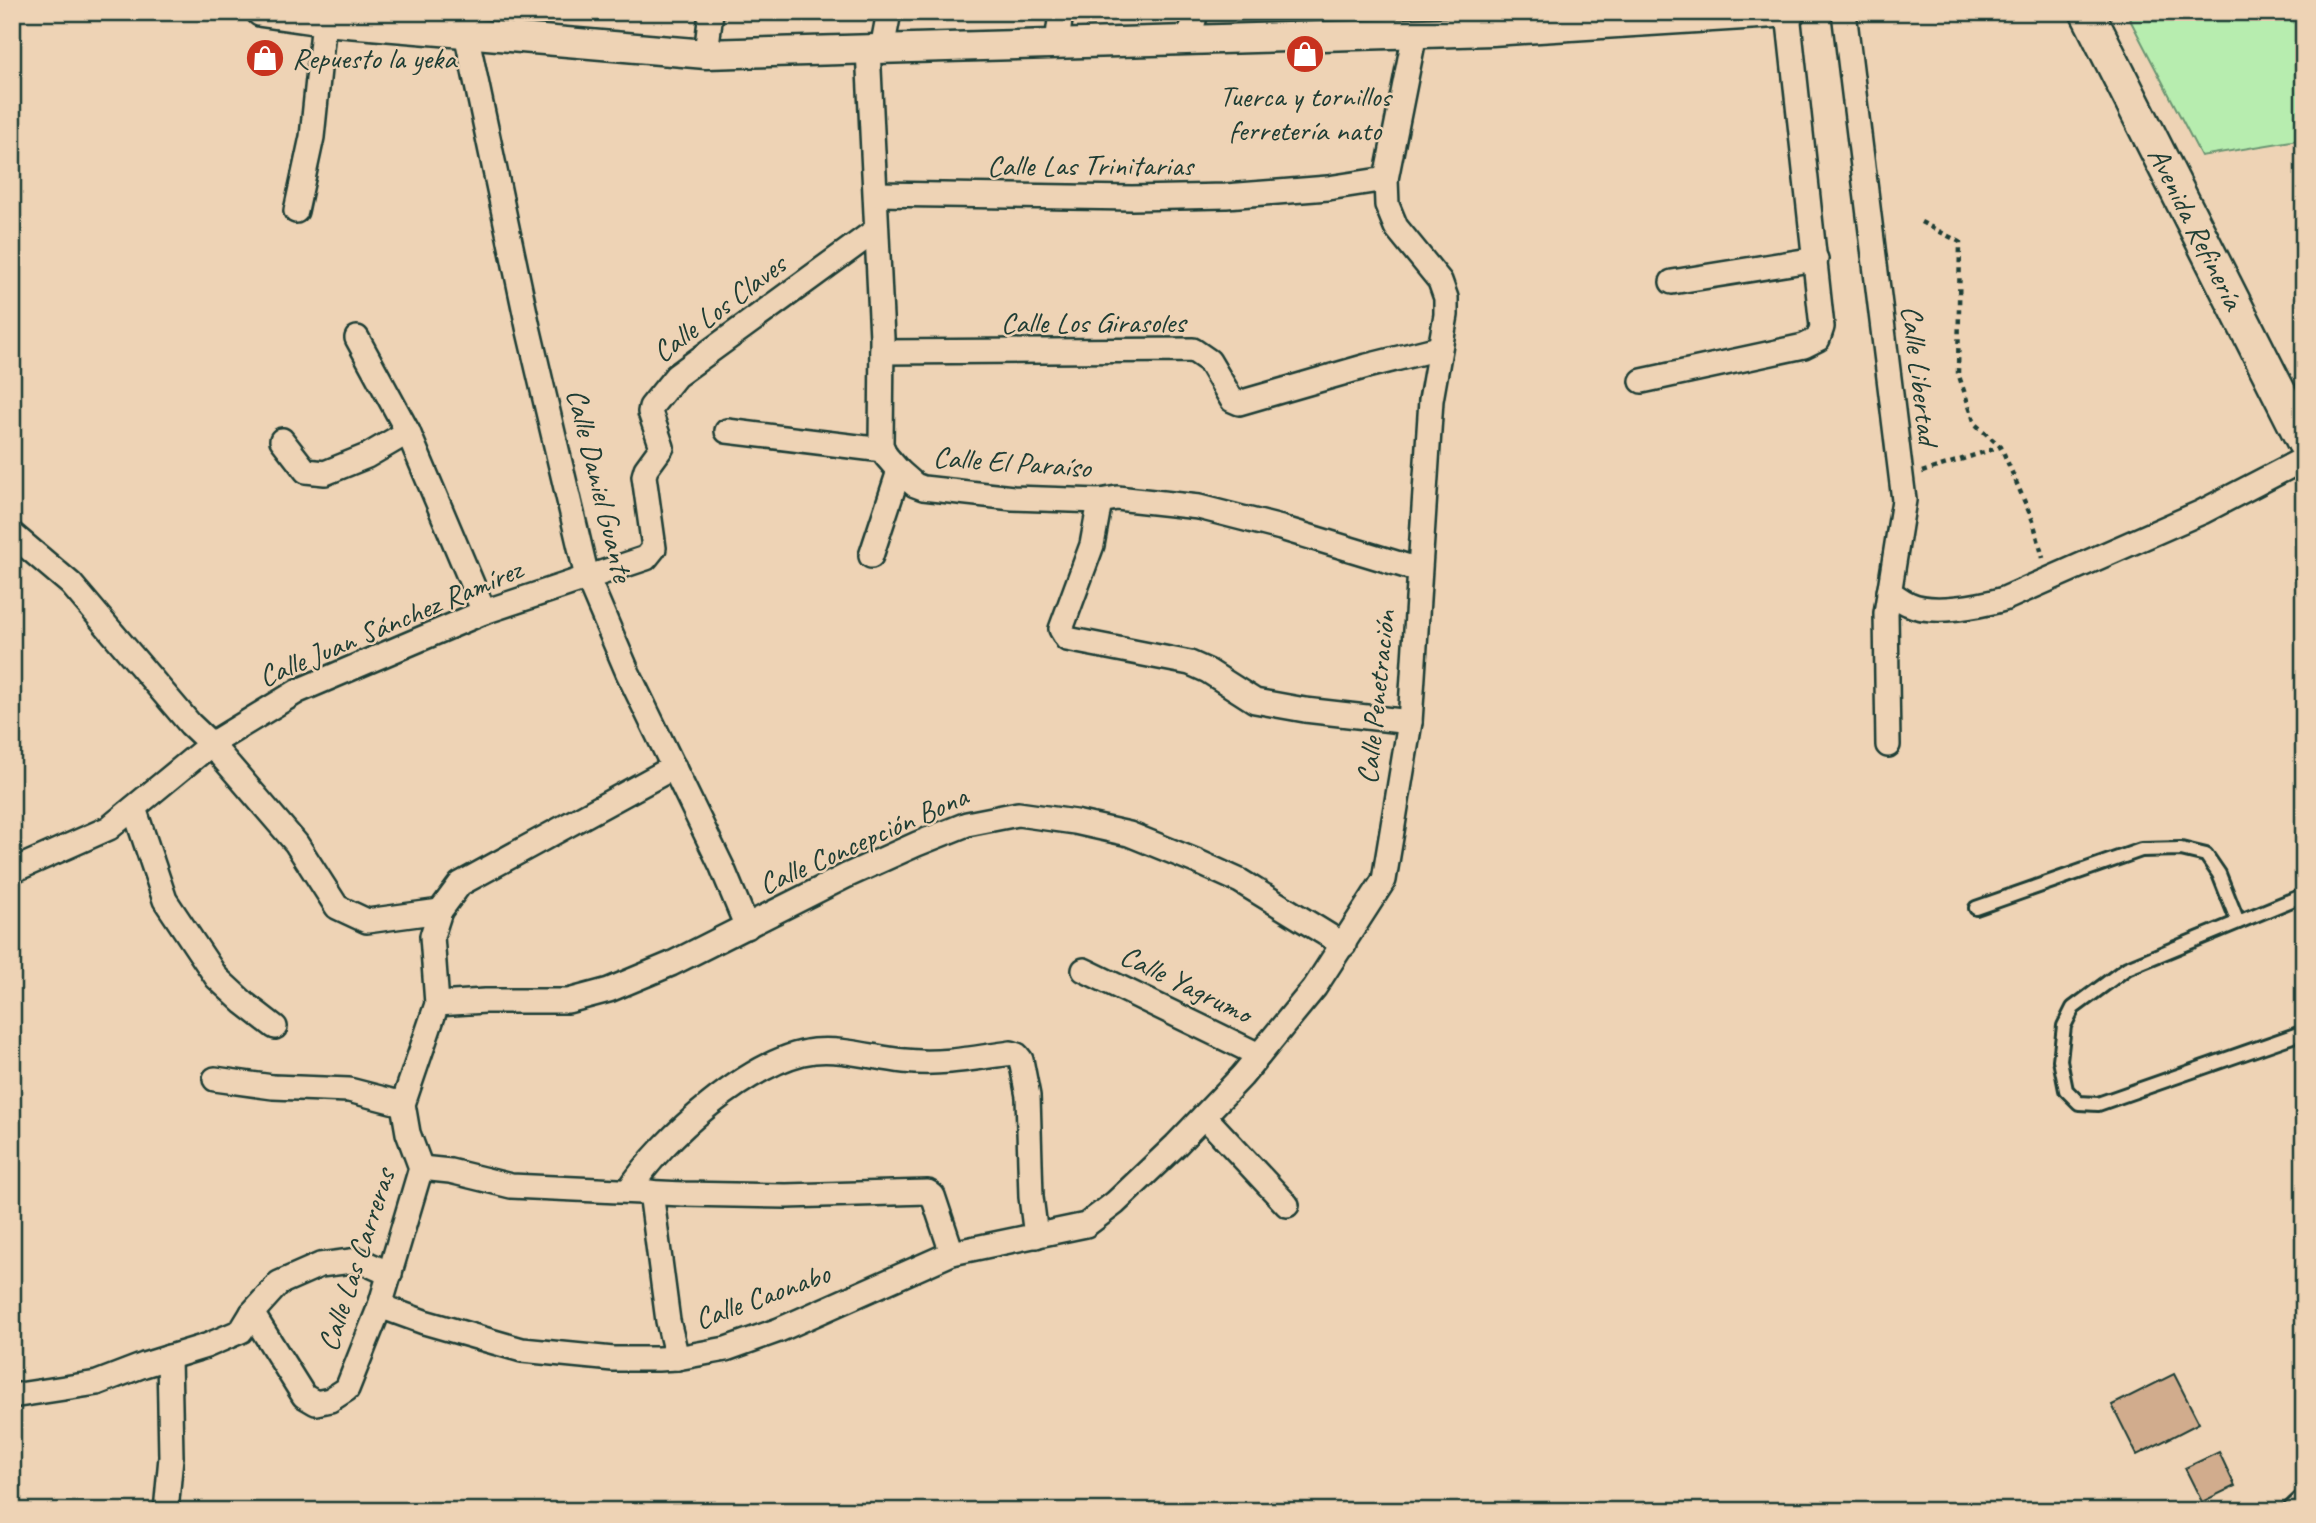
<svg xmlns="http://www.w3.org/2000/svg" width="2316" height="1523" font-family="Caveat,sans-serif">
<rect width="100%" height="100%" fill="#eed3b5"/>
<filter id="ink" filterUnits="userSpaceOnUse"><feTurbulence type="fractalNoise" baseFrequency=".0143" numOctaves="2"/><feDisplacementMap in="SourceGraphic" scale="14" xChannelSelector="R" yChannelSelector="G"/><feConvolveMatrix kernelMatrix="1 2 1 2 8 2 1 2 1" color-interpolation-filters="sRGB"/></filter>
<g filter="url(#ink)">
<!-- green -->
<path fill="#b7edaf" stroke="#6b9572" stroke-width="2" d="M 2126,12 L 2304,12 L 2304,139 L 2201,156 Z"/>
<!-- building -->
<g fill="#d1ac8d" stroke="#1f3d34" stroke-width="2">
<path d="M 2174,1374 L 2199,1423 L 2137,1455 L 2112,1405 Z"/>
<path d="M 2219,1452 L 2235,1486 L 2202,1502 L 2185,1468 Z"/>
</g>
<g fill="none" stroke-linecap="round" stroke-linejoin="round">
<!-- service casing -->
<g stroke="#1f3d34" stroke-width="18">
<g id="service">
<path d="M 2304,895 L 2127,968 L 2073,1008 L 2064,1026 L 2060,1060 L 2066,1090 L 2079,1103 L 2098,1104 L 2304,1032"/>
<path d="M 1976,908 L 2141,850 L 2181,849 L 2206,855 L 2219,874 L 2238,922"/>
<path d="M 2287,1511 L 2304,1495"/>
</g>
</g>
<!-- minor casing -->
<g stroke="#1f3d34" stroke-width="28">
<g id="minor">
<path d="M 1844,12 L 1904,500 L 1886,613 L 1888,745"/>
<path d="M 466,33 L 528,327 L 587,577 L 628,673 L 722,867 L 747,927"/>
<path d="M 1189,40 L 1196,12"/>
<path d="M 1057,44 L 1061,12"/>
<path d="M 868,49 L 882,338 L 881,445 L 886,456 L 899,471 L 915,485 L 923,488 L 1013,498 L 1100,501 L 1117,498 L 1199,507 L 1281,528 L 1419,570"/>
<path d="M 882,49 L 889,12"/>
<path d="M 706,54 L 711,12"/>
<path d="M 876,194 L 1132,198 L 1226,196 L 1328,188 L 1386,179"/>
<path d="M 296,211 L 312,137 L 324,21"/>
<path d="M 1672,282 L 1816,259"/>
<path d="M 357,338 L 408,432 L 484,612"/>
<path d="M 882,352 L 1193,350 L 1209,361 L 1232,400 L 1239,403 L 1367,366 L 1439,348"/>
<path d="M 1642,381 L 1804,346 L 1818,339 L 1822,327 L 1788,13"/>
<path d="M 727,431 L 883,450"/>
<path d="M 282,440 L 306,471 L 325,473 L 367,456 L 408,432"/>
<path d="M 1100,501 L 1092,545 L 1061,629 L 1067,639 L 1190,663 L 1208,671 L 1255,701 L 1305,710 L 1410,722"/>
<path d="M 12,534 L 71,584 L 190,724 L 211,744 L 296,843 L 337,907 L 367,921 L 440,911"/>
<path d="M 871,556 L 899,471"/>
<path d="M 1889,592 C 1896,596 1902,601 1909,604 C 1932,615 1979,606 2004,599 L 2202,512 L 2304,459"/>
<path d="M 134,808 L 165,900 L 217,978 L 244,1003 L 275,1027"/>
<path d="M 12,871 L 109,828 L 211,744 L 298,691 L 484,612 L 646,558 L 654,548 L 644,476 L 646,469 L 662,447 L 650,412 L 651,407 L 676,376 L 876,230"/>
<path d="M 1084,970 L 1259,1055"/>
<path d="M 437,1004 L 485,1001 L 568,1001 L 609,990 L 671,964 L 846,876 L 917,844 L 967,824 L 1018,814 L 1075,822 L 1129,834 L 1198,862 L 1240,881 L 1344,945"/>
<path d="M 215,1079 L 273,1087 L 349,1090 L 403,1104"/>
<path d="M 1204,1116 L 1287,1205"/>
<path d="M 421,1168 L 450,1171 L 511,1186 L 683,1194 L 786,1196 L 928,1192 L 933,1196 L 952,1253"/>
<path d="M 629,1190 C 661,1139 752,1058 814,1051 C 843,1048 875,1058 904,1061 C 940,1065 976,1058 1011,1053 L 1017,1055 L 1021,1060 L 1028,1096 L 1031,1197 L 1036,1236"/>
<path d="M 651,1192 L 668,1321 L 677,1358"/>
<path d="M 380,1306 L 424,1322 L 522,1350 L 613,1359 L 658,1359 L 677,1358 L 726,1349 L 779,1330 L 952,1253 L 1086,1225 L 1115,1203 L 1176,1145 L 1242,1076 L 1315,987 L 1384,880 L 1410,722 L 1431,400 L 1446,315 L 1446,298 L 1440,281 L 1396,227 L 1387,205 L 1386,179 L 1415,33"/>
<path d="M 252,1313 L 304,1396 L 316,1403 L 330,1400 L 347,1389 L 380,1306 L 421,1168 L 408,1133 L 403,1104 L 437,1004 L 432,936 L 440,911 L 460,884 L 674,767"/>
<path d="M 12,1396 L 97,1383 L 144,1365 L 206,1346 L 241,1331 L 252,1313 L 279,1283 L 320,1265 L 359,1260 L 390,1274"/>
<path d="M 166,1511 L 171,1457 L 169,1357"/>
</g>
</g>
<!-- tertiary casing -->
<g stroke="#1f3d34" stroke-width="33">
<path id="tertiary" d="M 261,12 L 324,21 L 706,54 L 1492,31 L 1791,12"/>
</g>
<!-- secondary casing -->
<g stroke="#1f3d34" stroke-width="38">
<g id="secondary">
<path id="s1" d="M 2087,12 L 2304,442"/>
</g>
</g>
<!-- path -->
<g stroke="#1f3d34" stroke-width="4.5" stroke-dasharray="5 5" stroke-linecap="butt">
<path d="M 1921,222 L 1960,242 L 1958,373 L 1975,424 L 2001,447 L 2033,521 L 2043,558"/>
<path d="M 1922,472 L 2000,447"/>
</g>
<!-- service -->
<use href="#service" stroke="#eed3b5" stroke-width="12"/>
<!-- minor -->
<use href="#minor" stroke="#eed3b5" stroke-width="23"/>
<!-- tertiary -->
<use href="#tertiary" stroke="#eed3b5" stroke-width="28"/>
<!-- secondary -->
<use href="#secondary" stroke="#eed3b5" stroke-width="33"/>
</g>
</g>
<!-- icons -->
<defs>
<g id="shop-disc" transform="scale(2.0125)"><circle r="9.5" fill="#c8321e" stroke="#eed3b5"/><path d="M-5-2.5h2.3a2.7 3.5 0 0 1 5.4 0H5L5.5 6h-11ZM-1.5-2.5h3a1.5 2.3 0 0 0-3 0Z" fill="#fff"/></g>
</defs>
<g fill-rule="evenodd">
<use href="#shop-disc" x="1305" y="54"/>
<use href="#shop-disc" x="265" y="58"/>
</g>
<g text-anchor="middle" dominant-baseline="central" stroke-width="5" stroke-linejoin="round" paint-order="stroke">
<!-- poi labels -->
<g font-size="30" fill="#1f3d34" stroke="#eed3b5" text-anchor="start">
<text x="292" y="58">Repuesto la yeka</text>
<text x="1305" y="96" text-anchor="middle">Tuerca y tornillos<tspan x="1305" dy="34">ferretería nato</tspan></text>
</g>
<!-- street labels -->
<g font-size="30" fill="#1f3d34" stroke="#eed3b5">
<text x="1090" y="165">Calle Las Trinitarias</text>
<text stroke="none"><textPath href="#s1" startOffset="242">Avenida Refinería</textPath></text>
<text transform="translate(719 308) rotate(-37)">Calle Los Claves</text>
<text x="1093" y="322">Calle Los Girasoles</text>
<text transform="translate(1920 375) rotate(83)">Calle Libertad</text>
<text transform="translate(1012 462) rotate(4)">Calle El Paraíso</text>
<text transform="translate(600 485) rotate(76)">Calle Daniel Guante</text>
<text transform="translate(390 623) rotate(-23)">Calle Juan Sánchez Ramírez</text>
<text transform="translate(1376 697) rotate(-84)">Calle Penetración</text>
<text transform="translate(863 840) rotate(-24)">Calle Concepción Bona</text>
<text transform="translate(1186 984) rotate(26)">Calle Yagrumo</text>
<text transform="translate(356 1260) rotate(-72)">Calle Las Carreras</text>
<text transform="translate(762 1296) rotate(-20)">Calle Caonabo</text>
</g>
</g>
<!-- margin -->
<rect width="2316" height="1523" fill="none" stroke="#eed3b5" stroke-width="42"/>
<rect x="21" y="21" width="2274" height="1481" fill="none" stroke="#1f3d34" stroke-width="2.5" filter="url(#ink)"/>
</svg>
